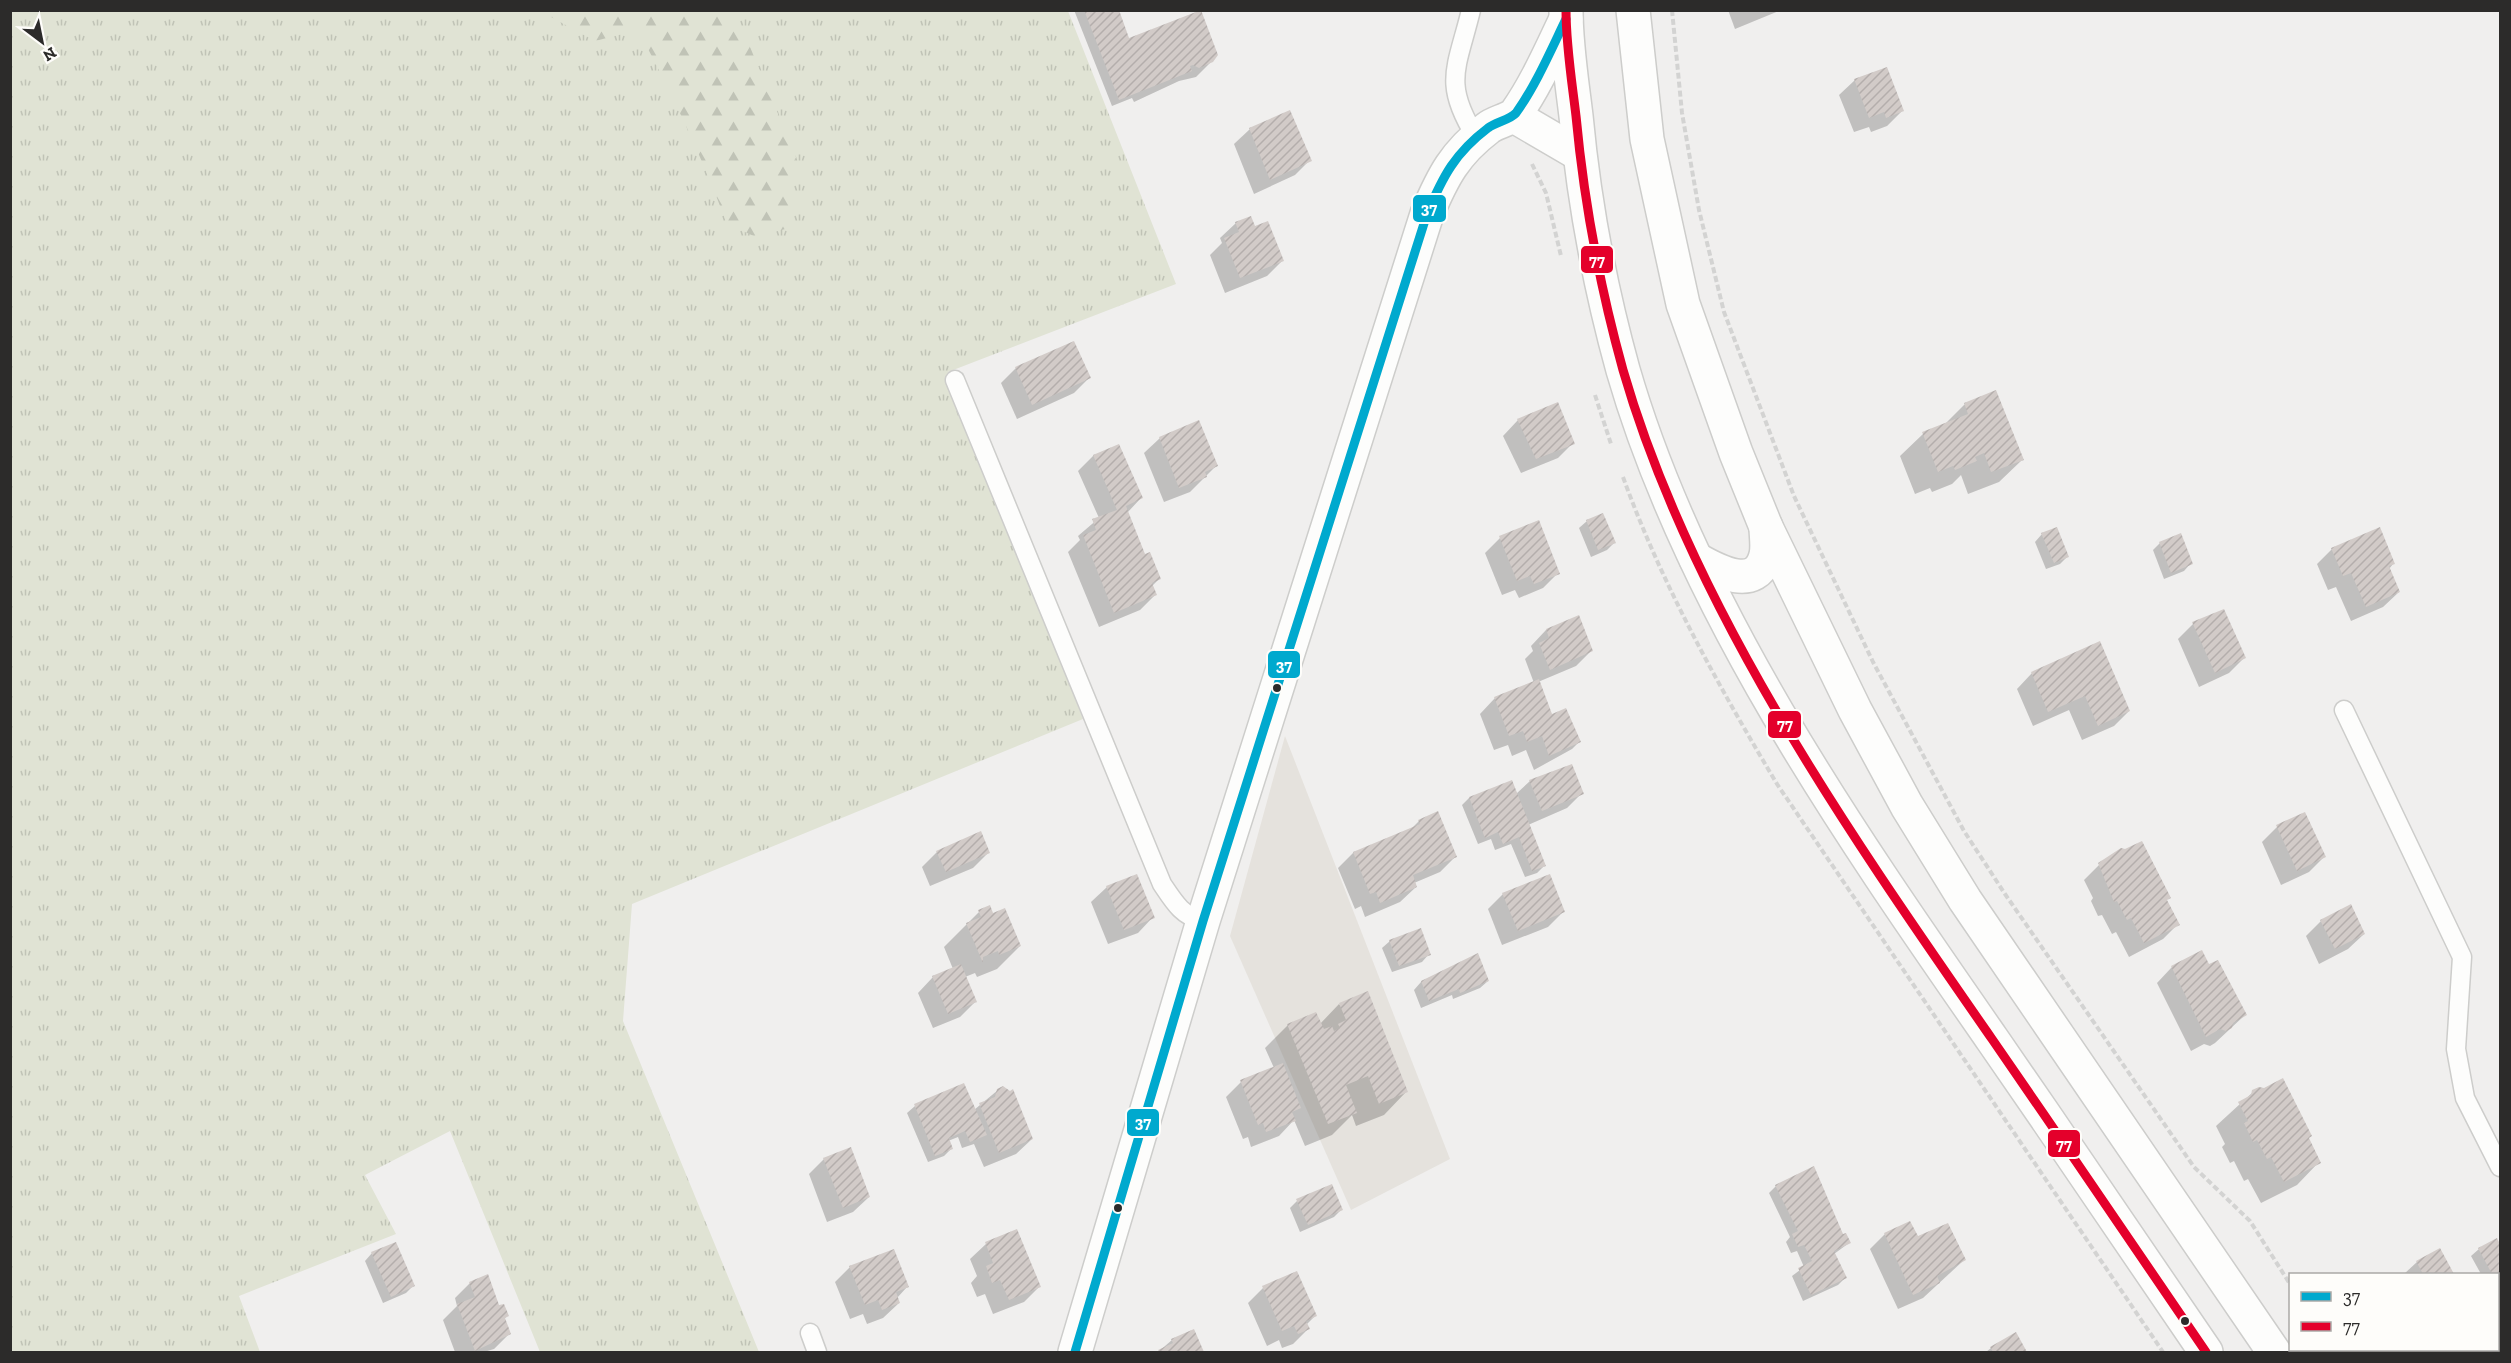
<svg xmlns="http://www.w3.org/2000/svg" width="2511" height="1363" font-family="'Zilla Slab',serif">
<defs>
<pattern id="grass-tufts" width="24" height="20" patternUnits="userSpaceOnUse" patternTransform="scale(1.5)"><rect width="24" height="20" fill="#e0e3d4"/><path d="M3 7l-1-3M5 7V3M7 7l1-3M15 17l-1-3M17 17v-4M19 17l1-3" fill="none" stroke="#c0c3b6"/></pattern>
<pattern id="forest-firs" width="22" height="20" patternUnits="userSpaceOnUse" patternTransform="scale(1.5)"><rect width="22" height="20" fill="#e0e3d4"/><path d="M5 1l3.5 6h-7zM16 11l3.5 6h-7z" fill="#c0c3b6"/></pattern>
<pattern id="building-hatch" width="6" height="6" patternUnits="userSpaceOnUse" patternTransform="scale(1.5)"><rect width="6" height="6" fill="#d2cbc8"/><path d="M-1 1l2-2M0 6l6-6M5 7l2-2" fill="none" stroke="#b4aeac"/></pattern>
</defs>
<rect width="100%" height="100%" fill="#f0efee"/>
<!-- built -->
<path fill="#e5e2dd" d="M 1285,736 L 1450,1159 L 1351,1210 L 1230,936 Z"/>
<!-- grass -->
<path fill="url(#grass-tufts)" d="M 10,11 L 1068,11 L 1176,284 L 948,372 L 1083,719 L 632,904 L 623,1021 L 759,1352 L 540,1352 L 450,1131 L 365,1175 L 396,1234 L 239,1296 L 260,1352 L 11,1352 Z"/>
<!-- forest -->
<path fill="url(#forest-firs)" d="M 540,11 L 735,11 L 796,157 L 789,228 L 756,237 L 727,224 C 702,157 672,93 638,30 L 595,41 Z"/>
<!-- shadow -->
<g fill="#0003">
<path d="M 1074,10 L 1117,10 L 1129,40 L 1212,61 L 1196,77 L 1179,81 L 1134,102 L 1132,98 L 1112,106 Z"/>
<path d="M 1728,10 L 1781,10 L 1735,29 Z"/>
<path d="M 1855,80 L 1902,111 L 1887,126 L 1871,132 L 1869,127 L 1854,132 L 1839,95 Z"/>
<path d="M 1250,129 L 1310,160 L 1295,175 L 1254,194 L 1234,144 Z"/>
<path d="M 1236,223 L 1254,228 L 1282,261 L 1267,276 L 1225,293 L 1210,255 L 1222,243 L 1220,238 Z"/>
<path d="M 1016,368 L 1089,378 L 1074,393 L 1017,419 L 1001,383 Z"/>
<path d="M 1965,404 L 2022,460 L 1999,482 L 1968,494 L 1961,475 L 1952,484 L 1932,492 L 1930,488 L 1915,494 L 1900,456 L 1923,434 L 1944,425 Z"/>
<path d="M 1518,420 L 1573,443 L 1558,458 L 1521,473 L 1503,436 Z"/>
<path d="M 1160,438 L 1216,466 L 1190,492 L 1164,502 L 1144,453 Z"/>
<path d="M 1119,446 L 1141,498 L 1127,513 L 1144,556 L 1159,579 L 1152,586 L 1155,595 L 1140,610 L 1099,627 L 1068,552 L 1080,540 L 1078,536 L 1099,518 L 1078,471 L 1093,456 Z"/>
<path d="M 1587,521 L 1614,543 L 1607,550 L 1591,557 L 1579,528 Z"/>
<path d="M 2042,534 L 2067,557 L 2060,564 L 2046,569 L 2035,542 Z"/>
<path d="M 1500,538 L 1558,573 L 1543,588 L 1519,598 L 1515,590 L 1502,595 L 1485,553 Z"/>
<path d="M 2160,543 L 2191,563 L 2184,571 L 2164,579 L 2153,550 Z"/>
<path d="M 2332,549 L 2393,564 L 2389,569 L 2399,592 L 2383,607 L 2351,621 L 2336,587 L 2328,590 L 2317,564 Z"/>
<path d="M 1578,617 L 1591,651 L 1576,666 L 1538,682 L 1551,716 L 1579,742 L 1572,749 L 1534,770 L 1526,750 L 1512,756 L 1508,745 L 1494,750 L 1480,714 L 1495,698 L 1534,683 L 1525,659 L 1533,651 L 1531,646 L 1546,630 Z"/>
<path d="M 2193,624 L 2244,658 L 2229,673 L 2199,687 L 2178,639 Z"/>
<path d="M 2032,673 L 2129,711 L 2114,726 L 2082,740 L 2069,710 L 2033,726 L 2017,689 Z"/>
<path d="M 1530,781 L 1582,793 L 1567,808 L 1528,825 L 1544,866 L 1537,873 L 1525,877 L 1511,844 L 1495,850 L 1491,839 L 1478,844 L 1462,805 L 1469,798 L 1516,794 Z"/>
<path d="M 1419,821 L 1455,857 L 1440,872 L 1414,883 L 1416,887 L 1400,902 L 1365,917 L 1361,906 L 1355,909 L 1338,868 L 1353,853 L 1410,830 Z"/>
<path d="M 2277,827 L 2324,857 L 2309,872 L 2281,885 L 2262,842 Z"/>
<path d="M 937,852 L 988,853 L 973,868 L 930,886 L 922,867 Z"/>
<path d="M 2099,865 L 2166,901 L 2178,924 L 2163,939 L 2129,957 L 2116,932 L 2112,934 L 2102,915 L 2098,916 L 2091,901 L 2093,898 L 2084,880 Z"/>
<path d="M 1107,887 L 1153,917 L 1138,933 L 1108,944 L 1091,902 Z"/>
<path d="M 1503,894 L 1563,912 L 1548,927 L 1502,945 L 1488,909 Z"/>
<path d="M 979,912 L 992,915 L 1020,946 L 997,969 L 977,977 L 975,973 L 965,977 L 975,1002 L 960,1017 L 933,1028 L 918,993 L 933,977 L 953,969 L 944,947 Z"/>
<path d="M 2321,921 L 2364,934 L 2348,949 L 2319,964 L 2306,936 Z"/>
<path d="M 1390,941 L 1429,954 L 1422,962 L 1392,972 L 1382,948 Z"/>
<path d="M 1477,955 L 1488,981 L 1480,988 L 1453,999 L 1452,995 L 1421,1008 L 1414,990 L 1421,982 Z"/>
<path d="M 2208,966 L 2245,1015 L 2215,1043 L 2210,1046 L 2204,1044 L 2191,1051 L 2157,983 L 2172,967 Z"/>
<path d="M 1339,1004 L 1406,1092 L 1384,1115 L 1356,1126 L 1352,1115 L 1332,1135 L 1305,1146 L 1294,1120 L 1279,1136 L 1251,1147 L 1248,1137 L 1243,1139 L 1226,1097 L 1241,1082 L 1274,1068 L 1265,1048 L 1288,1025 L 1320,1024 Z"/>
<path d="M 964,1085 L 974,1110 L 998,1090 L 1032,1139 L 1016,1154 L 984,1167 L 974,1144 L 962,1148 L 958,1137 L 948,1141 L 951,1149 L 944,1156 L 928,1162 L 907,1113 L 915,1106 Z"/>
<path d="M 2265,1089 L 2307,1139 L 2319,1162 L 2297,1185 L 2261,1203 L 2248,1179 L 2244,1181 L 2234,1161 L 2230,1163 L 2222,1147 L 2225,1144 L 2216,1126 L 2253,1092 Z"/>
<path d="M 824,1159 L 869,1197 L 853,1212 L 827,1222 L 809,1174 Z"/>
<path d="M 1776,1186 L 1849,1243 L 1834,1254 L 1845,1278 L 1838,1285 L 1803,1301 L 1792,1276 L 1804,1267 L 1797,1251 L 1791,1253 L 1786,1242 L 1790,1237 L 1769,1193 Z"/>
<path d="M 1297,1201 L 1341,1210 L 1334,1217 L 1300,1232 L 1290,1208 Z"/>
<path d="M 1885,1234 L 1917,1238 L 1964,1260 L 1923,1298 L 1898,1309 L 1870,1249 Z"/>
<path d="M 2497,1240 L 2500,1247 L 2500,1284 L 2498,1285 L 2498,1274 L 2481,1274 L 2471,1256 L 2479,1249 Z"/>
<path d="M 986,1244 L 1039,1287 L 1024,1302 L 993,1314 L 985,1294 L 977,1297 L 971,1283 L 977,1276 L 970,1259 Z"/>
<path d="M 2439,1250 L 2452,1274 L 2404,1274 L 2417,1262 Z"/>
<path d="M 372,1253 L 413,1286 L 406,1293 L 383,1303 L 365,1261 Z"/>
<path d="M 850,1267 L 907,1287 L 897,1298 L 899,1303 L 883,1318 L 867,1324 L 863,1314 L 850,1319 L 835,1282 Z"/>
<path d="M 470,1283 L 507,1316 L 504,1319 L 509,1334 L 494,1349 L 484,1352 L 455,1352 L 443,1320 L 457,1306 L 455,1298 Z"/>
<path d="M 1263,1288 L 1315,1316 L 1306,1325 L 1308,1329 L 1293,1344 L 1282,1348 L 1279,1340 L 1267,1346 L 1248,1303 Z"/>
<path d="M 2500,1315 L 2500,1335 L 2498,1329 L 2498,1318 Z"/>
<path d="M 1193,1331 L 1203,1352 L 1158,1352 L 1172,1340 Z"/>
<path d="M 2015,1334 L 2025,1352 L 1986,1352 L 1991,1348 Z"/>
<path d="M 2425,1350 L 2477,1350 L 2471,1352 L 2422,1352 Z"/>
</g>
<!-- building -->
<g fill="url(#building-hatch)">
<path d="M 1084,10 L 1119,10 L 1129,38 L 1201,10 L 1218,55 L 1213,62 L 1199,68 L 1193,65 L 1190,66 L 1192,71 L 1119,100 Z"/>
<path d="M 1887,67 L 1904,111 L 1886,118 L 1884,112 L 1869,118 L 1854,79 Z"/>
<path d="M 1290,110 L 1312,161 L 1270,180 L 1249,128 Z"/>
<path d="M 1251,216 L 1255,226 L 1268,221 L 1284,261 L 1240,278 L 1224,238 L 1239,232 L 1235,222 Z"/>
<path d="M 1074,341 L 1091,378 L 1032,405 L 1015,367 Z"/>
<path d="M 1996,390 L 2024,460 L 1991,472 L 1984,453 L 1975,457 L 1977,461 L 1955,470 L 1953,466 L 1938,472 L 1922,432 L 1968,414 L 1964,403 Z"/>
<path d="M 1558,402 L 1575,444 L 1536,459 L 1517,419 Z"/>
<path d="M 1199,420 L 1218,466 L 1205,472 L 1207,477 L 1179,488 L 1159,437 Z"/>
<path d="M 1119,444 L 1143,498 L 1126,506 L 1145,554 L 1150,552 L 1161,579 L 1152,583 L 1157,595 L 1114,613 L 1083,535 L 1096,530 L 1092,519 L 1117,510 L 1093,455 Z"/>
<path d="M 1603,513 L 1616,543 L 1598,550 L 1586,520 Z"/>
<path d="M 1539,520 L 1560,574 L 1534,584 L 1530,576 L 1517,581 L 1499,536 Z"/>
<path d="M 2057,527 L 2069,557 L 2054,563 L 2041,533 Z"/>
<path d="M 2380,527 L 2395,564 L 2389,566 L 2400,592 L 2366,607 L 2351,573 L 2343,576 L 2331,548 Z"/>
<path d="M 2181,533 L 2193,564 L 2171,573 L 2159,542 Z"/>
<path d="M 2224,609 L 2246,658 L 2215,673 L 2192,622 Z"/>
<path d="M 1579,615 L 1593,651 L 1550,670 L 1539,643 L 1549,638 L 1546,629 Z"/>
<path d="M 2100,641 L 2130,711 L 2098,726 L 2085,696 L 2048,712 L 2031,672 Z"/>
<path d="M 1539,679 L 1552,714 L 1566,708 L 1581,742 L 1549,756 L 1542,736 L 1527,742 L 1523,731 L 1509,736 L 1494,697 Z"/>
<path d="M 1572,764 L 1584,794 L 1542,811 L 1529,780 Z"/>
<path d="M 1512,780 L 1546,866 L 1532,871 L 1519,837 L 1503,844 L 1498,832 L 1485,838 L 1469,797 Z"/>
<path d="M 1438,811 L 1457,857 L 1413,875 L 1417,887 L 1380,903 L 1376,892 L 1370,894 L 1353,852 L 1420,824 L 1418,820 Z"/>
<path d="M 2305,812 L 2326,857 L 2297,871 L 2276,825 Z"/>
<path d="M 981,831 L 990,853 L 946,872 L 936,851 Z"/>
<path d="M 2142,841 L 2171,898 L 2167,900 L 2180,925 L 2144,943 L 2131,918 L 2127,920 L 2117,901 L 2114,902 L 2098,863 L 2121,848 L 2125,849 Z"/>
<path d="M 1137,874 L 1155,918 L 1124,930 L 1106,886 Z"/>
<path d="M 1550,874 L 1565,912 L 1518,931 L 1502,893 Z"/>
<path d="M 2351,904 L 2365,934 L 2335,949 L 2320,920 Z"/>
<path d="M 990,905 L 993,913 L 1005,908 L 1021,946 L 999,955 L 998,951 L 983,957 L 983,963 L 966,923 L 981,917 L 978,910 Z"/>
<path d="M 1421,928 L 1431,955 L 1399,966 L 1389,940 Z"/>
<path d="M 2202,950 L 2209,964 L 2218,960 L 2247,1015 L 2233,1023 L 2232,1028 L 2226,1031 L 2220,1029 L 2206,1037 L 2171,966 Z"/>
<path d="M 1478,953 L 1489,981 L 1460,993 L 1459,989 L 1429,1001 L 1421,981 Z"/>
<path d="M 961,964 L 977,1002 L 948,1014 L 932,976 Z"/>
<path d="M 1368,991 L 1408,1092 L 1379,1104 L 1368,1076 L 1346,1085 L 1357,1113 L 1328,1124 L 1287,1024 L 1316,1012 L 1324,1029 L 1332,1026 L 1334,1031 L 1340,1028 L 1338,1024 L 1346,1020 L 1339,1003 Z"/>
<path d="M 1283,1063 L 1301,1108 L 1292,1112 L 1296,1121 L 1266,1132 L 1263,1123 L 1258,1125 L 1240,1080 Z"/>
<path d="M 2283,1078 L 2312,1136 L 2309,1138 L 2321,1163 L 2284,1182 L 2271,1157 L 2267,1159 L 2257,1140 L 2253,1142 L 2244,1123 L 2248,1121 L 2238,1102 L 2251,1095 L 2252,1090 L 2259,1087 L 2264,1088 Z"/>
<path d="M 964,1083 L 987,1135 L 970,1142 L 965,1131 L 949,1138 L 953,1149 L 935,1156 L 914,1104 Z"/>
<path d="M 1003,1086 L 1010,1091 L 1013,1089 L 1033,1139 L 999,1153 L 979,1103 L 995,1097 L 997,1089 Z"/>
<path d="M 851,1147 L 870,1197 L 843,1208 L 823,1158 Z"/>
<path d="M 1814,1166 L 1843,1234 L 1846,1233 L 1851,1243 L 1834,1251 L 1847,1278 L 1811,1295 L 1798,1268 L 1812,1261 L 1804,1245 L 1798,1247 L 1792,1234 L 1798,1231 L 1775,1185 Z"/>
<path d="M 1332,1184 L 1343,1210 L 1308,1225 L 1296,1199 Z"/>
<path d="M 1910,1221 L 1918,1236 L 1948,1223 L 1966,1260 L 1937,1276 L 1940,1283 L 1913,1295 L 1884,1233 Z"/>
<path d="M 1017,1229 L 1041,1287 L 1009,1300 L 1000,1280 L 992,1283 L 986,1266 L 993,1263 L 985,1242 Z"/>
<path d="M 2497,1238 L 2500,1244 L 2500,1282 L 2498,1283 L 2498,1274 L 2492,1274 L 2478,1248 Z"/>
<path d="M 396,1242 L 415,1286 L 391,1297 L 371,1252 Z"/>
<path d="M 2440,1248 L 2454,1274 L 2423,1274 L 2416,1261 Z"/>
<path d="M 894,1249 L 909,1287 L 896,1292 L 900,1303 L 882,1310 L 878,1300 L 865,1305 L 849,1266 Z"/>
<path d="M 1297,1271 L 1317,1316 L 1306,1321 L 1310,1329 L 1298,1334 L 1294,1326 L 1282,1331 L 1262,1286 Z"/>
<path d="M 488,1274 L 499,1305 L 504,1304 L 509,1316 L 505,1318 L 511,1334 L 475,1351 L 457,1304 L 475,1297 L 469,1282 Z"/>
<path d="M 1194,1329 L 1204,1352 L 1159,1352 L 1158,1350 L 1173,1343 L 1171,1339 Z"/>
<path d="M 2016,1332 L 2027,1352 L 1993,1352 L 1990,1347 Z"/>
<path d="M 2424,1350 L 2472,1350 L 2466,1352 L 2425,1352 Z"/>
</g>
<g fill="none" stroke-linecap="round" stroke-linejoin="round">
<!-- service casing -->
<g stroke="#cdcdcb" stroke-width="21">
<g id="service">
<path d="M 1471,10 C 1457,68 1442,83 1476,137"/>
<path d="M 955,380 L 1162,884 C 1174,902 1182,916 1203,921"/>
<path d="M 2344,710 L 2462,957 L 2456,1049 L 2465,1098 L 2500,1167"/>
<path d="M 810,1333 L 817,1352"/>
</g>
</g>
<!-- tertiary casing -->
<g stroke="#cdcdcb" stroke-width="36">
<g id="tertiary">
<path d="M 1514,116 L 1579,154"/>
<path d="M 1075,1352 L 1203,921 L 1427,214 C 1443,176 1455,153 1488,128 C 1495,122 1510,120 1516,113 C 1536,85 1551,50 1566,19"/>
</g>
</g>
<!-- secondary casing -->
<g stroke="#cdcdcb" stroke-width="36">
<g id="secondary">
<path d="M 1566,10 C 1566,46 1572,82 1576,116 C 1584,202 1600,287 1623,370 C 1692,609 1851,836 1992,1039 C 2064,1143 2135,1248 2206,1352"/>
<path d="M 1633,10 L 1647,139 L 1683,304 L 1736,453 L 1766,527 L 1855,710 L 1907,806 L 1965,900 L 2274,1352"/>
<path d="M 1696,559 C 1717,571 1757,593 1766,555 C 1768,546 1766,535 1766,527"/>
</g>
</g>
<!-- path -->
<g stroke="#d3d3d2" stroke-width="4" stroke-dasharray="6 3" stroke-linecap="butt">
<path d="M 1672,10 L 1682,113 L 1699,210 L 1724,312 L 1794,496 L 1873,662 L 1964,831 L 2005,894 L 2194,1167 L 2250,1221 L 2290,1284"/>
<path d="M 1532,164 L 1546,193 L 1561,256"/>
<path d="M 1595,395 L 1611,444"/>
<path d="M 1623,477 C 1662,585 1718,685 1777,784 L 2163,1352"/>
<path d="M 2319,1350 L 2320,1352"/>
</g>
<!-- service -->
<use href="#service" stroke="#fdfdfc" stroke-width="18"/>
<!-- tertiary -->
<use href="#tertiary" stroke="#fdfdfc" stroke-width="33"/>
<!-- secondary -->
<use href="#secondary" stroke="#fdfdfc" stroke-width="33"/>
<!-- bus-1 casing -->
<g stroke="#fefdfa" stroke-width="14">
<path id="bus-1" d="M 1075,1352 L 1203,921 L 1427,214 C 1443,176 1455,153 1488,128 C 1495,122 1510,120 1516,113 C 1536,85 1551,50 1566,19"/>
</g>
<!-- bus-2 casing -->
<g stroke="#fefdfa" stroke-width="14">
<path id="bus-2" d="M 1566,10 C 1566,46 1572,82 1576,116 C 1584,202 1600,287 1623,370 C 1692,609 1851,836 1992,1039 C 2064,1143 2135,1248 2206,1352"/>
</g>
<!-- bus-1 -->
<use href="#bus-1" stroke="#00a9ce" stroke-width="9"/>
<!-- bus-2 -->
<use href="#bus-2" stroke="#e4002b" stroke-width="9"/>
</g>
<!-- markers -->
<g fill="#2c2b2a" stroke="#fefdfa" stroke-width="2">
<circle cx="1277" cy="688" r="5"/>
<circle cx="1118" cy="1208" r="5"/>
<circle cx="2185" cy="1321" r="5"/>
</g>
<g stroke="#fefdfa" stroke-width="2">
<rect x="1412" y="194" width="35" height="29" rx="6" fill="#00a9ce"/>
<rect x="1580" y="245" width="34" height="29" rx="6" fill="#e4002b"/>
<rect x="1267" y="650" width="34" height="29" rx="6" fill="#00a9ce"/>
<rect x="1767" y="710" width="35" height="29" rx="6" fill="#e4002b"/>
<rect x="1126" y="1108" width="34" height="29" rx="6" fill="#00a9ce"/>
<rect x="2047" y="1129" width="34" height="29" rx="6" fill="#e4002b"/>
</g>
<g font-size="16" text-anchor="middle" font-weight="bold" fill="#fff">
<text x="1429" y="214">37</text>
<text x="1597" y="266">77</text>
<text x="1284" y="671">37</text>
<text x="1785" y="730">77</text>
<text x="1143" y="1128">37</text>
<text x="2064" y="1150">77</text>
</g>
<!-- border -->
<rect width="2511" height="1363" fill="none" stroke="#2c2b2a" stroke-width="24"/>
<!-- legend -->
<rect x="2289" y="1273" width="210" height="78" fill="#fefdfa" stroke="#aaa9a7" stroke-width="1.5"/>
<rect x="2301" y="1292" width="30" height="9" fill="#00a9ce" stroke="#aaa9a7" stroke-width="1.5"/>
<text x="2343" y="1303" font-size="18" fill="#2c2b2a">37</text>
<rect x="2301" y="1322" width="30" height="9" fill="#e4002b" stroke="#aaa9a7" stroke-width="1.5"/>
<text x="2343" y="1333" font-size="18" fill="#2c2b2a">77</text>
<!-- north arrow -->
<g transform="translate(42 42) rotate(148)" stroke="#fefdfa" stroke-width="4.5" paint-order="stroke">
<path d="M0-4.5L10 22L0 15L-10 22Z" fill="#2c2b2a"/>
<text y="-9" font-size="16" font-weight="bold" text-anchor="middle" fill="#2c2b2a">N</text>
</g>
</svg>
